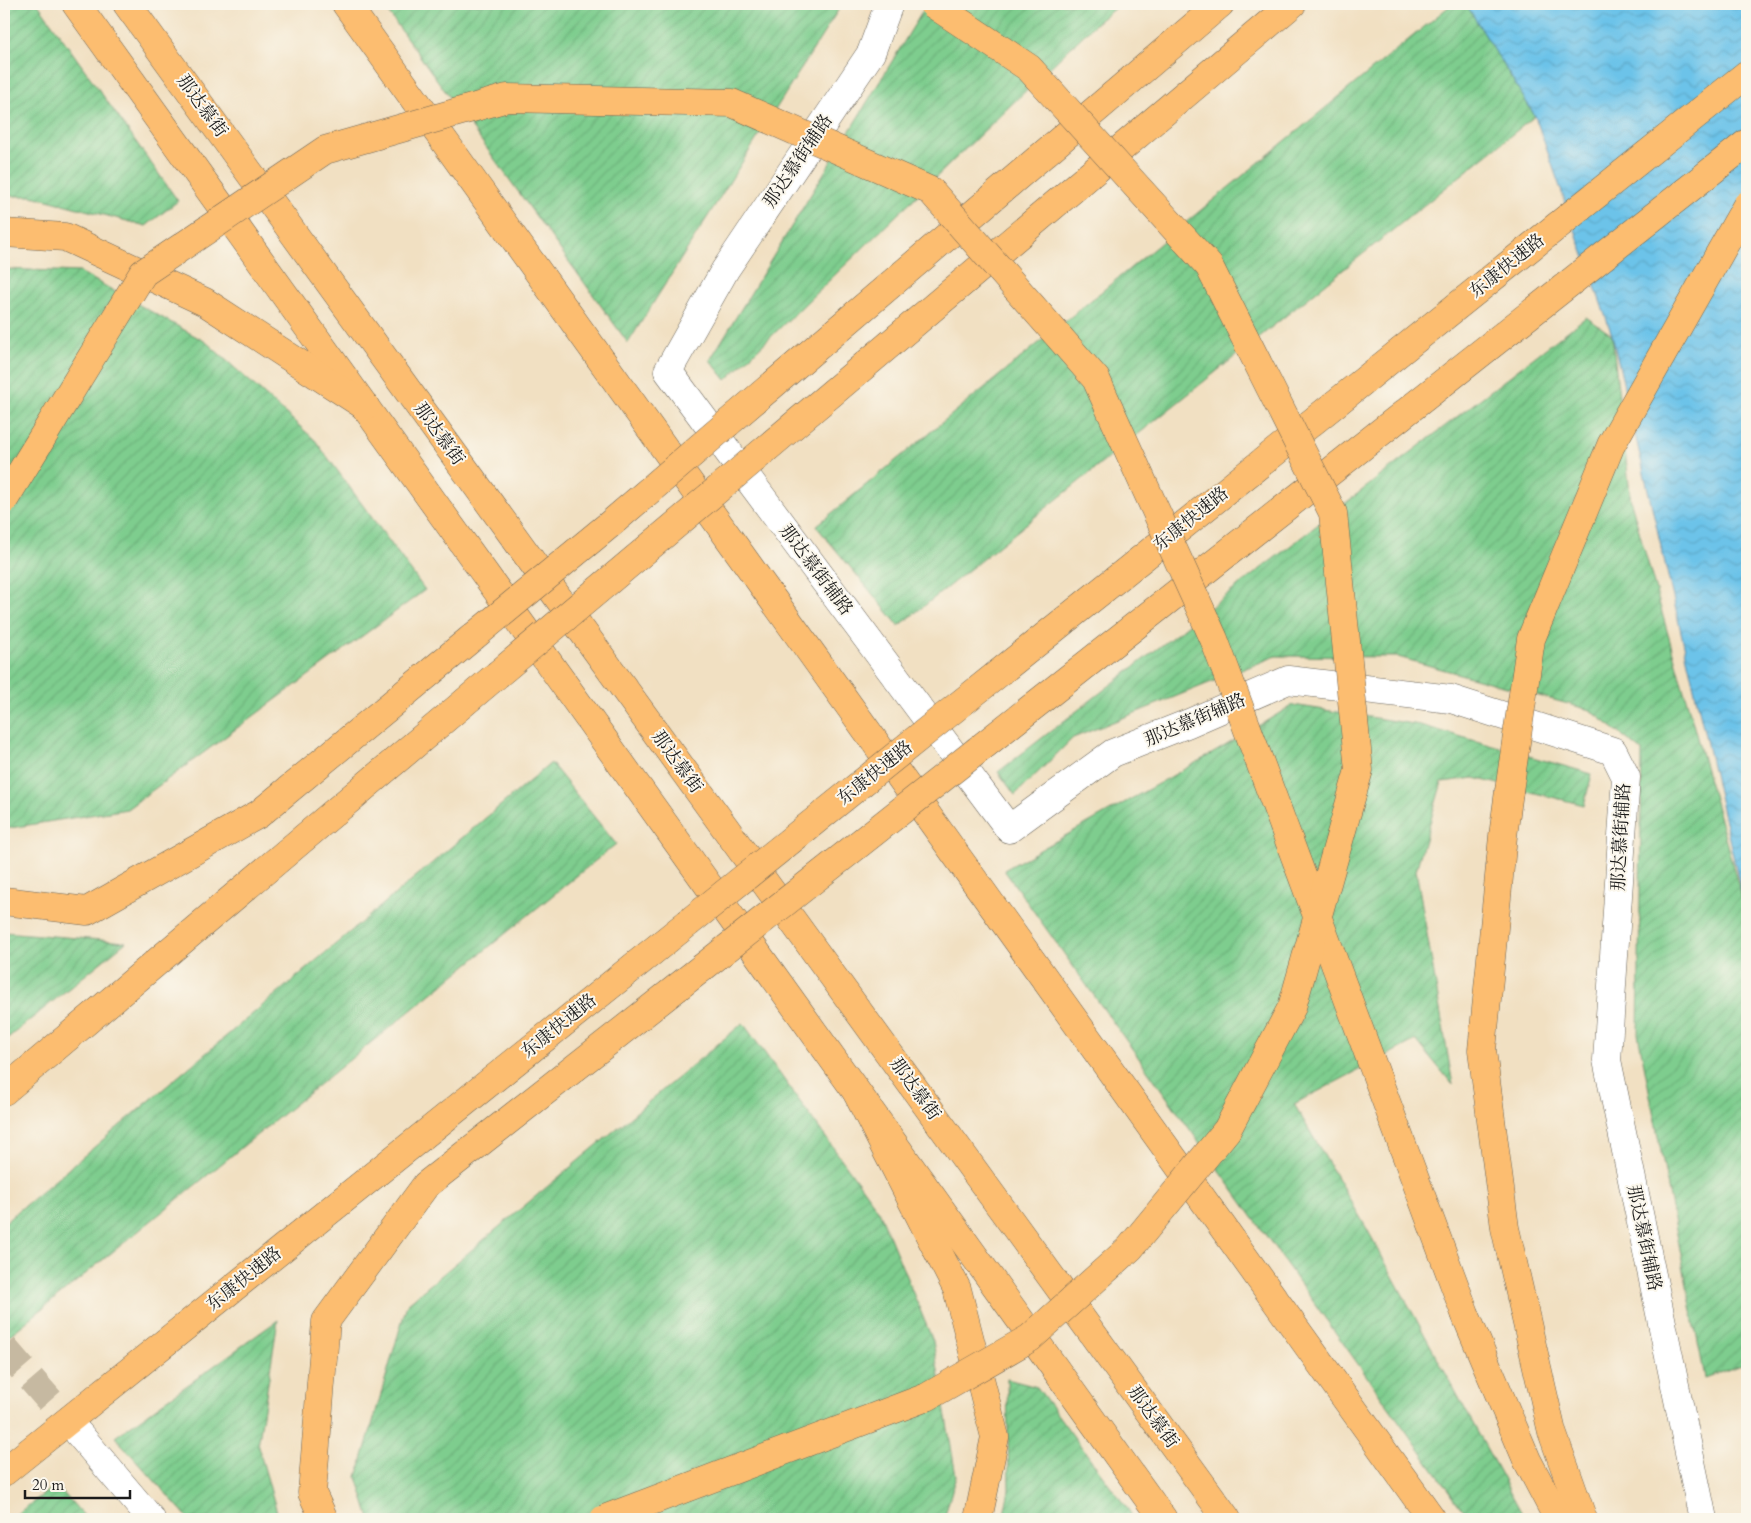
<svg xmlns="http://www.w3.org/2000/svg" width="1751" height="1523" font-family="Cardo,'Noto Serif SC',serif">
<defs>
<pattern id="garden-furrows" width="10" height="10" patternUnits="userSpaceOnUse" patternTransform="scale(1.25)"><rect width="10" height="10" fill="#7ecd8e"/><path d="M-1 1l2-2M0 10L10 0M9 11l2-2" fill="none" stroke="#6caf7a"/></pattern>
<pattern id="water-waves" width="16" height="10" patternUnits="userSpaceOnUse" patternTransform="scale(1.25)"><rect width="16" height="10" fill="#6cc3e9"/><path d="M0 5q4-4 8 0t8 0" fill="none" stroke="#5da7c7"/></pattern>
</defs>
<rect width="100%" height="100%" fill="#fbf7ec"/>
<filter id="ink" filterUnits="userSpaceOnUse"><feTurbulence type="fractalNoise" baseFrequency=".02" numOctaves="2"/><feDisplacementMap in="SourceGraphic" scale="10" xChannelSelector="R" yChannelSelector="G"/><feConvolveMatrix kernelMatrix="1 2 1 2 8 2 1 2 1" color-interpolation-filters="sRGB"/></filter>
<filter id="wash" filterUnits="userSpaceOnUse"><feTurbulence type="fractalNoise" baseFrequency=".0096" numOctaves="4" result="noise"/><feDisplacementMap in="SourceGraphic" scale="20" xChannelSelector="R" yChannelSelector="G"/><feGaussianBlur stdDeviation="1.12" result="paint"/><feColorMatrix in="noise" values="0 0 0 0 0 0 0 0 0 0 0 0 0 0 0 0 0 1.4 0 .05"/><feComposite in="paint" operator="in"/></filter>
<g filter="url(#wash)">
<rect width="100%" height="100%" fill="#f1e0c2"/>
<!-- garden -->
<g fill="url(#garden-furrows)" stroke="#4d7455">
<path d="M 4,4 L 38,4 L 178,201 L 146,226 L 32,196 L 4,196 Z"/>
<path d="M 382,4 L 842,4 L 628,343 Z"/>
<path d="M 927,4 L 1120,4 L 1095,24 L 726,380 L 710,360 Z"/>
<path d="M 1452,4 L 1466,4 L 1535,116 L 899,626 L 816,526 Z"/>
<path d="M 4,269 L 80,272 L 206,342 L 315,440 L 425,590 L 127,809 L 4,829 Z"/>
<path d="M 1586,317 L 1612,335 L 1631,502 L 1747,916 L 1747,1363 L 1705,1378 L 1638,1034 L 1642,751 L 1590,710 L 1398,657 L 1276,656 L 1073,738 L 1015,795 L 998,772 Z"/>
<path d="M 1293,705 L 1420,725 L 1592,774 L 1584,805 L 1474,778 L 1442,782 L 1416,870 L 1453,1085 L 1416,1040 L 1294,1104 L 1367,1229 L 1525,1519 L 1469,1519 L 1004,870 L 1215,752 Z"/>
<path d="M 551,763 L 616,844 L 4,1340 L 4,1223 Z"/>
<path d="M 4,932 L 126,942 L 4,1041 Z"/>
<path d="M 743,1023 L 879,1211 L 933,1341 L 956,1476 L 944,1519 L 370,1519 L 357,1477 L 407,1304 Z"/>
<path d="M 278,1320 L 258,1446 L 279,1519 L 189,1519 L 115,1437 Z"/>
<path d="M 1007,1379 L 1037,1387 L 1135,1519 L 1003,1519 L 1009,1490 Z"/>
<path d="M 56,1485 L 87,1519 L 10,1519 Z"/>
</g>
<!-- water -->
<path fill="url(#water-waves)" stroke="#447082" d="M 1466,4 L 1747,4 L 1747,916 L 1612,335 L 1535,116 Z"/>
</g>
<g filter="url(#ink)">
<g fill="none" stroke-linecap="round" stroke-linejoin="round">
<!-- tertiary-tunnel -->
<path stroke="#c6b9a1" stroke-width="28" stroke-dasharray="28 14" stroke-linecap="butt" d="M 4,1348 L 79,1434"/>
<!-- tertiary casing -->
<g stroke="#676156" stroke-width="29">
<g id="tertiary">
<path d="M 889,4 L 871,53 L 725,270 L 668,371 L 1009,829 L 1113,753 L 1189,723 L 1288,680 L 1451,699 L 1613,751 L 1626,777 L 1607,1060 L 1703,1519"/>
<path d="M 79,1434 L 151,1519"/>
</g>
</g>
<!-- primary casing -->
<g stroke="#676156" stroke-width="29">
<g id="primary">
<path d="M 76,4 L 1163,1519"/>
<path d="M 127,4 L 1227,1519"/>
<path d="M 346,4 L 1432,1519"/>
</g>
</g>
<!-- trunk casing -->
<g stroke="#676156" stroke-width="29">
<g id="trunk">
<path d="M 4,233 L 65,237 L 205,302 L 365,406"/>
<path d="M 728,423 L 1220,4"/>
<path d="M 754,459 L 1292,4"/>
<path d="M 944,717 L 1747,74"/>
<path d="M 978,750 L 1747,143"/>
<path d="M 1509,791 L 1503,836 L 1482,1050 L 1505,1228 L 1552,1432 L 1583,1519"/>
<path d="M 4,901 L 87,911 L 259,814 L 473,637"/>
<path d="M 4,1091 L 497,675"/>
<path d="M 857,1093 L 957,1289 L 995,1437 L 978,1519"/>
<path d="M 1466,1316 L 1527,1460 L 1558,1519"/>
<path d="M 4,1472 L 688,923"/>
<path d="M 324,1519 L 312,1493 L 326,1321 L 426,1185 L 702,968"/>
</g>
</g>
<!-- tertiary -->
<use href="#tertiary" stroke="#fff" stroke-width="28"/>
<!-- primary -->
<use href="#primary" stroke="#fcbd6f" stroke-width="28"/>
<!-- trunk -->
<use href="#trunk" stroke="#fcbd6f" stroke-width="28"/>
<!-- trunk-bridge casing -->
<g stroke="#676156" stroke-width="29" stroke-linecap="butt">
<g id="trunk-bridge">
<path d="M 4,500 L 143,273 L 325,150 L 507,98 L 732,103 L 931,191 L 1096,379 L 1214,639 L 1466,1316"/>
<path d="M 473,637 L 609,525 L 728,423"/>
<path d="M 497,675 L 754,459"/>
<path d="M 1509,791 L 1531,639 L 1611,445 L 1747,205"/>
<path d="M 688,923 L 944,717"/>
<path d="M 702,968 L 978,750"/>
<path d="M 604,1519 L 927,1397 L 1030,1338 L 1130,1248 L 1227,1130 L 1292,1007 L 1359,770 L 1333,513 L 1209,266 L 1029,68 L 933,4"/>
</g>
</g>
<!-- trunk-bridge -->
<use href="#trunk-bridge" stroke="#fcbd6f" stroke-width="28"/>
</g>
</g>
<g text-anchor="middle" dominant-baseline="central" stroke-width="4" stroke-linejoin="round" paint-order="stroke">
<!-- street labels -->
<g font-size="18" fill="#1c1c1c" stroke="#fbf7ec">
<text transform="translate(202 106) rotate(54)">那达慕街</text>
<text transform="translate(798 161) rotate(-56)">那达慕街辅路</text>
<text transform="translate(1507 266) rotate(-39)">东康快速路</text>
<text transform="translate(439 434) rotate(54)">那达慕街</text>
<text transform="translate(1191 519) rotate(-39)">东康快速路</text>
<text transform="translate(816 570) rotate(53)">那达慕街辅路</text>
<text transform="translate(1195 720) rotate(-23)">那达慕街辅路</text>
<text transform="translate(677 762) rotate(54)">那达慕街</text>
<text transform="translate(875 773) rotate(-39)">东康快速路</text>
<text transform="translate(1621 837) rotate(-87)">那达慕街辅路</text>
<text transform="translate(559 1026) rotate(-39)">东康快速路</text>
<text transform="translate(915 1089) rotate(54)">那达慕街</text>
<text transform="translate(1644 1238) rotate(78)">那达慕街辅路</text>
<text transform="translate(244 1279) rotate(-39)">东康快速路</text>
<text transform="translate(1153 1417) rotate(54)">那达慕街</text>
</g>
</g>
<!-- margin -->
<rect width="1751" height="1523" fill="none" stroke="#fbf7ec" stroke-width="20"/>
<!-- scale -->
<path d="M25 1490v8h105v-8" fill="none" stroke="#1c1c1c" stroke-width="2.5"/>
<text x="32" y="1490" font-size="15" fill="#1c1c1c" stroke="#fbf7ec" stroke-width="4" paint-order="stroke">20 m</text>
</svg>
